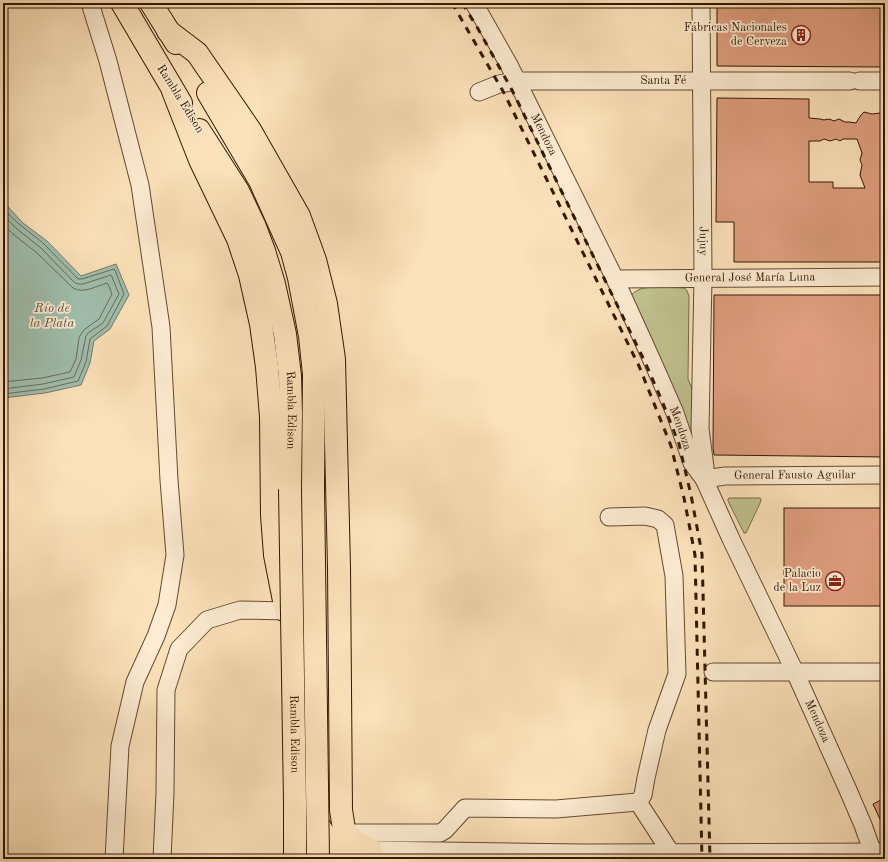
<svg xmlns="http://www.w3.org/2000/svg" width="888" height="862" font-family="'Old Standard TT',serif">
<rect width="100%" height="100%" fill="#fce2ba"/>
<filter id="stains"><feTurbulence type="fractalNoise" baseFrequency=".005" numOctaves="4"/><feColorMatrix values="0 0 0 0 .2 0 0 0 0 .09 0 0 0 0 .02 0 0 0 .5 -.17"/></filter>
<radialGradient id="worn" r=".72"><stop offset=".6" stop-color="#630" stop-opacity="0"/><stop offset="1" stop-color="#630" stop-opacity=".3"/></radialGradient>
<!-- green -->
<g fill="#c0c38f" stroke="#7a6c48">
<path d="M 653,287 L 685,288 L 687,291 L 689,296 L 688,379 L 694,394 L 694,431 L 689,428 L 631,295 C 639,288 643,288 653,287 Z"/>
<path d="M 729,498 L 760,498 L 761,499 L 761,501 L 746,533 L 744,533 L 728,501 L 728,499 Z"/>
</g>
<!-- water -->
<path fill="#9fbead" stroke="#747b69" d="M 3,199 L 9,208 L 23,223 L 47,241 L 81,276 L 116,264 L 129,295 L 110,329 L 94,341 L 90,363 L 81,385 L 45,393 L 3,398 Z"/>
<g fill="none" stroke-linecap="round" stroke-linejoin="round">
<!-- shore -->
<g stroke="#696a58" stroke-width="1">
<path d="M 3,207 C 14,223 31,232 45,245 C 56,256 67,268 78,279 L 82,279 L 114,269 L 115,270 L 124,294 L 107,326 L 90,339 L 86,362 L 78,381 L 44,389 L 3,394"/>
<path d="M 3,215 L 17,229 L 41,248 L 75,283 L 79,284 L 83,284 L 111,275 L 112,277 L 119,294 L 103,323 L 88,333 L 86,336 L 81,360 L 74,377 L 43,384 L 3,389"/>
<path d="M 3,224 L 13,234 L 37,253 L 73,288 C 84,294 96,286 107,283 L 108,284 L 112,294 L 99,319 L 85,329 L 81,334 L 79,338 L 76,359 L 70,372 L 42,378 L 3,382"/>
</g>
</g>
<!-- building -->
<g fill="#df9e7f" stroke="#331602" fill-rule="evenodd">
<path d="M 717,3 L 885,3 L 885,67 L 717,66 Z"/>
<path d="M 717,98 L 809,99 L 809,118 L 820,119 L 824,120 L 829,119 L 834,121 L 839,119 L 845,122 L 849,122 L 856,123 L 861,115 L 864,112 L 872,114 L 880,113 L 883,115 L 885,120 L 882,125 L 885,131 L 883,138 L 885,143 L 885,149 L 882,152 L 885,156 L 885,162 L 883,167 L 885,169 L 885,262 L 734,262 L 734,222 L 716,222 ZM 824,139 L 830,141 L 836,139 L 840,141 L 843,139 L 857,139 L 862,153 L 860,160 L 862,165 L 860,175 L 865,188 L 833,188 L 833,182 L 809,182 L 809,141 L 820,141 Z"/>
<path d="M 714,295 L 885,295 L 885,457 L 714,455 L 713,448 Z"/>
<rect x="784" y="508" width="101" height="98"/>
<path d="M 885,798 L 885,830 L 873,804 Z"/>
</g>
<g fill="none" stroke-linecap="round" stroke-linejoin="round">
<!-- minor casing -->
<g stroke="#654930" stroke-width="19">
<g id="minor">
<path d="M 90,3 L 108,61 L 140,185 L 161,327 L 169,480 L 175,555 L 167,605 L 156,636 L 135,682 L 120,746 L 114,859"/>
<path id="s1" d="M 474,3 L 509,65 L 615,279 L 654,365 L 675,413 L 692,463 L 704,479 L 731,539 L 795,672 L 848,790 L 863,825 L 875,859"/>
<path id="s2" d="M 701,3 L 703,278 L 700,429 L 705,467 L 704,479"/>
<path d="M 859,81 L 885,81"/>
<path id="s3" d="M 479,92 L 499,84 L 517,81 L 850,81"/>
<path id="s4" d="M 615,279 L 885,277"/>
<path id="s5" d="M 704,479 L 725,476 L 885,475"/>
<path d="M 713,672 L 885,672"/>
<path d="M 638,802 L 671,853"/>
<path d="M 348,833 L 440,833 L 445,830 L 465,808 L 556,809 L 638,802 L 643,795 L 646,778 L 657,730 L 677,674 L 674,576 L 665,525 L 658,519 L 645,516 L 609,517"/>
<path d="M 371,850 L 583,853 L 883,852"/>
<path d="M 162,859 L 165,793 L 166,690 L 179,649 L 207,620 L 240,610 L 286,611"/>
</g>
</g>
<!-- major casing -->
<g stroke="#331602" stroke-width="24">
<g id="major">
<path d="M 122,3 L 181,103"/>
<path d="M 151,3 L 176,43"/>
<path d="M 168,31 L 197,53 L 250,130 L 299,216 L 315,260 L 326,304 L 334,359 L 339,567 L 341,810 L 344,829 L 353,840 L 371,850"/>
<path d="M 173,91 L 200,160 L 238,239 L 250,275 L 261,324 L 267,367 L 271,417 L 272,515 L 275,555 L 286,611"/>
<path d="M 208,93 L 260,181 L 292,252 L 299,278 L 310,336 L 314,374 L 313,488"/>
<path id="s6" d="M 199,130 L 238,191 L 255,227 L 264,251 L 274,284 L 285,334 L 290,376 L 291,414 L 290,489"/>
<path d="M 301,726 L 313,816 L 326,837 L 338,846 L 367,849"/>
</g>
</g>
<!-- minor -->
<use href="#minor" stroke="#fdecd2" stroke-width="17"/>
<!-- major -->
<use href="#major" stroke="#fce2ba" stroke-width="22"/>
<!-- rail -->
<g stroke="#331602" stroke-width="3" stroke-dasharray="7 7" stroke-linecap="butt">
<path d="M 452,3 L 504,93 L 639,366 L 671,446 L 684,498 L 695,555 L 702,859"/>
<path d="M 462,3 L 477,27 L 512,90 L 645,362 L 662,401 L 679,444 L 691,495 L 702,554 L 710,859"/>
</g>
<!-- major-bridge casing -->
<g stroke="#331602" stroke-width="24" stroke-linecap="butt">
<g id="major-bridge">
<path d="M 313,488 L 318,859"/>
<path id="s7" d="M 290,489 L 295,802 L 295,859"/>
</g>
</g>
<!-- major-bridge -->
<use href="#major-bridge" stroke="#fce2ba" stroke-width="22"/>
</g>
<!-- icons -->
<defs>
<g id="building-ring" transform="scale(1)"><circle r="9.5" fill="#fdecd2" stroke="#8f2418" stroke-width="1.5"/><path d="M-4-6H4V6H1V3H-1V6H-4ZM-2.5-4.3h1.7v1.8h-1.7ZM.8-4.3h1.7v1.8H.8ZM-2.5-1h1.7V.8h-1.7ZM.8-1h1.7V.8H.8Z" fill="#8f2418"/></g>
<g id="office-ring" transform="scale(1)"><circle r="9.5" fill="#fdecd2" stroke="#8f2418" stroke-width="1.5"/><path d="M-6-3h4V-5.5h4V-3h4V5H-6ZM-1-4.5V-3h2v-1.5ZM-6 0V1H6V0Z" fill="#8f2418"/></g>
</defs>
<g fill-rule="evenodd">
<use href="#building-ring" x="801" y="35"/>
<use href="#office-ring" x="835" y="581"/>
</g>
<g text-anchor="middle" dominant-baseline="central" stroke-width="3.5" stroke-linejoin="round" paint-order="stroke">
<!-- poi labels -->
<g font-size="12" fill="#331602" stroke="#fdecd2" text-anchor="end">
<text x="787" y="28">Fábricas Nacionales<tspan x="787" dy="14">de Cerveza</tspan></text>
<text x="821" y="574">Palacio<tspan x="821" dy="14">de la Luz</tspan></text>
</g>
<!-- street labels -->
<g font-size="12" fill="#331602" stroke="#fdecd2">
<text stroke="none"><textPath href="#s3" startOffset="186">Santa Fé</textPath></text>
<text transform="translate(180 99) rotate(58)">Rambla Edison</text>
<text stroke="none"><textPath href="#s1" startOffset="149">Mendoza</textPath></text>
<text stroke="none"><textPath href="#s2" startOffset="238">Jujuy</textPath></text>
<text stroke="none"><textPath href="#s4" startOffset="135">General José María Luna</textPath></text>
<text stroke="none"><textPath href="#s6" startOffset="300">Rambla Edison</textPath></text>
<text stroke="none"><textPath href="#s1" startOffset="473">Mendoza</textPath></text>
<text stroke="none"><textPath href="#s5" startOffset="91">General Fausto Aguilar</textPath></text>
<text stroke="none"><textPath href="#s1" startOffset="797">Mendoza</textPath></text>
<text stroke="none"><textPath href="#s7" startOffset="245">Rambla Edison</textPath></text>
</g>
<!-- water labels -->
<g font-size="13" font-style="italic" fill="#59513e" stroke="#fdecd2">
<text x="52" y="308">Río de<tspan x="52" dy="15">la Plata</tspan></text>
</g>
</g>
<!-- margin -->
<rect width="888" height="862" fill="none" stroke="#fce2ba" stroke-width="16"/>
<rect x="4" y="4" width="880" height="854" fill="none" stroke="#331602" stroke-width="2"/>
<rect x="8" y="8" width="872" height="846" fill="none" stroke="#331602"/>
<rect width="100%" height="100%" filter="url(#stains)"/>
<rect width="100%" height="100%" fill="url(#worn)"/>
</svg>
